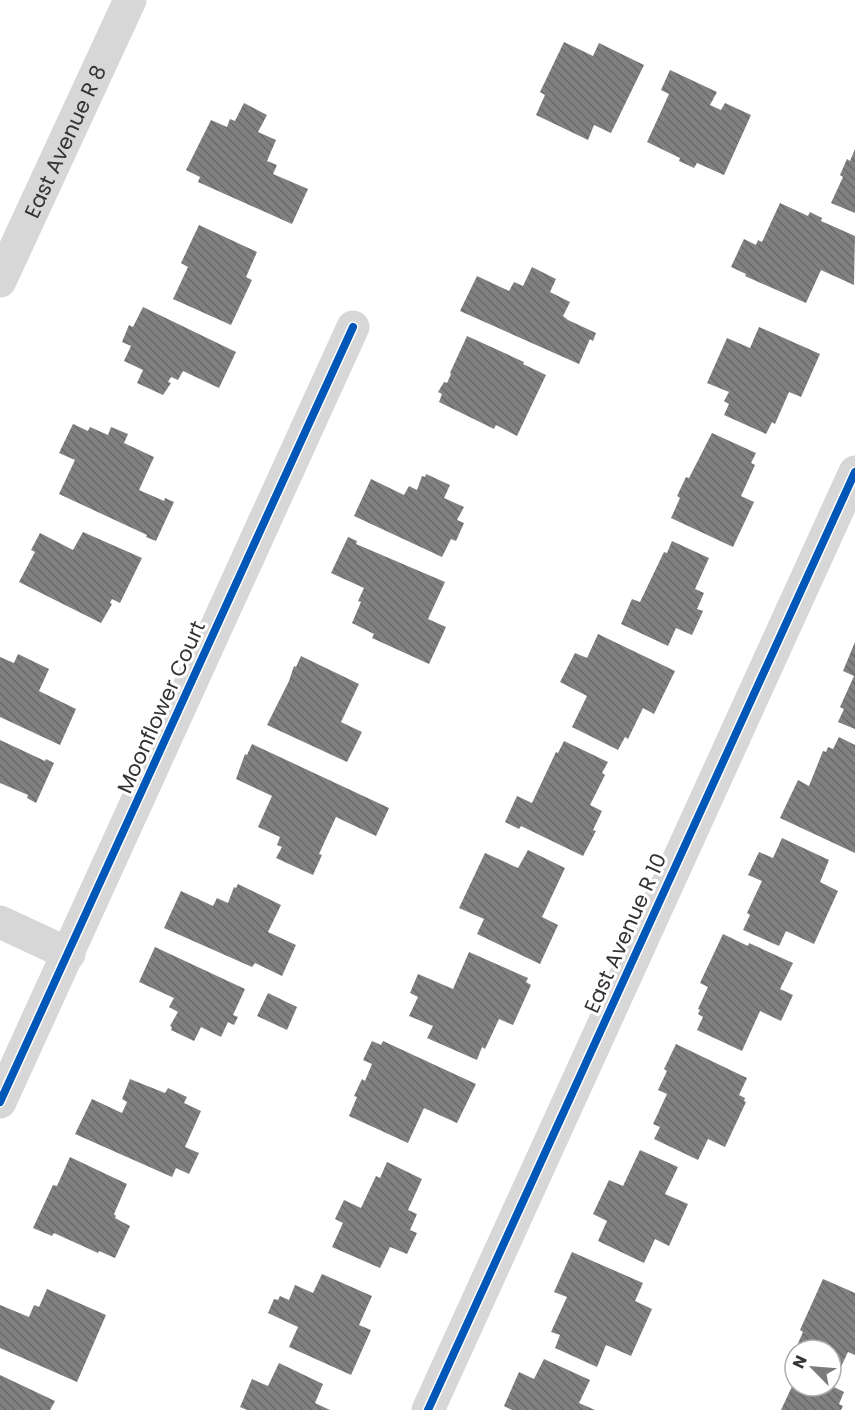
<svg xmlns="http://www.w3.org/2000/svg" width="855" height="1410" font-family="Poppins,sans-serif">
<defs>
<pattern id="building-back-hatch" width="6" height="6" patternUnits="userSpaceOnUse" patternTransform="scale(1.5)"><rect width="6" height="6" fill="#818181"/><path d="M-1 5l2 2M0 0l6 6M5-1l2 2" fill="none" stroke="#6a6a6a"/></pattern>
</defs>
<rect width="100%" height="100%" fill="#fff"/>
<!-- building -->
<g fill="url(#building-back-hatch)">
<path d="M 564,42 L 593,56 L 599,43 L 644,65 L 611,133 L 594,125 L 588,140 L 536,115 L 545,95 L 540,92 Z"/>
<path d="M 670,70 L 717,92 L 710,105 L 721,110 L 725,103 L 751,115 L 724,175 L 697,163 L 694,168 L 679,161 L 680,158 L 647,142 L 669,94 L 661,90 Z"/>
<path d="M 244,103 L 267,115 L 258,132 L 276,140 L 267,161 L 277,165 L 273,174 L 308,189 L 292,224 L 198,182 L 200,177 L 186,170 L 211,120 L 227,127 L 230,119 L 235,121 Z"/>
<path d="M 855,149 L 855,213 L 831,203 L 843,177 L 840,175 L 847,159 L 850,161 Z"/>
<path d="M 780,203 L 808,216 L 810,212 L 822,218 L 821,221 L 855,236 L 854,285 L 821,270 L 806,303 L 745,276 L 746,274 L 731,267 L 744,239 L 756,245 L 758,240 L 762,242 Z"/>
<path d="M 199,225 L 257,252 L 246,277 L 252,280 L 231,325 L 173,299 L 188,267 L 181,263 Z"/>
<path d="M 532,267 L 556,279 L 550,292 L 570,302 L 563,316 L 568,320 L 596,333 L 593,341 L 590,339 L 579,364 L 460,311 L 477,276 L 509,291 L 514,282 L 523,286 Z"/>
<path d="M 143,307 L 236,352 L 219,388 L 183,371 L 178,380 L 171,377 L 168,382 L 171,383 L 163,395 L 137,383 L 143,370 L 124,361 L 131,346 L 122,342 L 129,325 L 133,327 Z"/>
<path d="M 759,327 L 820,354 L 801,397 L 789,392 L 775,424 L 772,422 L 766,434 L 724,415 L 729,404 L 724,401 L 729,392 L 707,383 L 727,338 L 750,348 Z"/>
<path d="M 467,336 L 524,362 L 523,364 L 546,375 L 517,436 L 496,425 L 494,429 L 439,402 L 442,394 L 438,392 L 444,382 L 447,383 L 451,374 L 450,373 Z"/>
<path d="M 73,424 L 88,431 L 90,427 L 108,435 L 111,427 L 128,434 L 124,443 L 154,457 L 139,490 L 164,501 L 165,498 L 174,502 L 156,541 L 146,537 L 147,535 L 59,494 L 75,460 L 59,453 Z"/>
<path d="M 712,433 L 756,453 L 751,463 L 755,465 L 741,496 L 754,502 L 733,547 L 671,518 L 680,498 L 677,496 L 686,477 L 689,478 Z"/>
<path d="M 426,474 L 450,485 L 444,498 L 464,507 L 457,520 L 464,523 L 456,541 L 451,539 L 442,557 L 354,516 L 371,479 L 404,495 L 409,486 L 417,490 L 422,476 L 425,477 Z"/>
<path d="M 83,532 L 142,558 L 120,603 L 112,599 L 110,603 L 112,604 L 101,623 L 19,582 L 35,552 L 31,550 L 40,533 L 73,550 Z"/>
<path d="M 348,537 L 357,541 L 356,544 L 445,582 L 428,619 L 446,627 L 429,664 L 372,638 L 374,634 L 352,623 L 361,602 L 358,601 L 364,588 L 331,573 Z"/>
<path d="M 672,541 L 709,558 L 695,589 L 704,593 L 697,609 L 703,611 L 692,635 L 676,628 L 668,646 L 621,624 L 632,599 L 640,602 L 664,552 L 667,553 Z"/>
<path d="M 598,634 L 675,671 L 654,714 L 643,708 L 628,739 L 625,737 L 618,750 L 572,727 L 587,696 L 560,682 L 575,653 L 587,658 Z"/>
<path d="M 855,642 L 855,729 L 838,722 L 844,709 L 840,707 L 854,676 L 843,671 Z"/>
<path d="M 18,654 L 49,669 L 39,691 L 76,709 L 60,745 L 0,717 L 0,657 L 14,663 Z"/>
<path d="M 301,656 L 359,684 L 341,722 L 362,732 L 347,762 L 267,725 L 289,681 L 294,666 L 296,667 Z"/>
<path d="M 839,737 L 855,745 L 855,853 L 780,818 L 798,780 L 809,786 L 823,751 L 826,752 L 828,747 L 833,749 Z"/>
<path d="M 0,740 L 45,761 L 46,759 L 54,763 L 36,803 L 27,798 L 28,795 L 0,783 Z"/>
<path d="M 564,741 L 608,762 L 602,773 L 605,775 L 590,805 L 602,811 L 593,830 L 596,831 L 583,856 L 521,826 L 519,829 L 505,822 L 517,796 L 532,803 L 556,752 L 558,753 Z"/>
<path d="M 252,744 L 389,808 L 376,836 L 336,817 L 319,854 L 322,855 L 313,875 L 276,858 L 282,847 L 277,845 L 280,837 L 258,827 L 272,796 L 236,779 L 245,754 L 247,755 Z"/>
<path d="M 782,838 L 829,860 L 820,882 L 838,891 L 814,944 L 786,931 L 779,946 L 743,930 L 750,915 L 747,913 L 762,881 L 748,875 L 759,852 L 773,858 Z"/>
<path d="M 528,850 L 565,868 L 542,917 L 558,925 L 540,964 L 477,934 L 484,919 L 459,908 L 485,853 L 518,868 Z"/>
<path d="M 238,884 L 281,905 L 268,932 L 296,945 L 282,976 L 255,963 L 252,967 L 164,928 L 181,891 L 213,906 L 217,898 L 228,903 L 234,887 L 236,888 Z"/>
<path d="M 723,934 L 748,946 L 749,943 L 793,963 L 780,989 L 793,995 L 781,1021 L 760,1011 L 742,1051 L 697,1030 L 703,1017 L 698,1014 L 700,1010 L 698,1009 L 708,987 L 700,983 Z"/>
<path d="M 155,947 L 245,989 L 233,1015 L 238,1017 L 234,1025 L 228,1022 L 221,1037 L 201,1027 L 194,1041 L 171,1030 L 172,1027 L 170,1026 L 178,1012 L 169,1007 L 174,998 L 139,982 Z"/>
<path d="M 469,952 L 528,978 L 526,982 L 531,985 L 513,1025 L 499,1019 L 485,1049 L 482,1047 L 477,1060 L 427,1038 L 433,1026 L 409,1016 L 418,997 L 410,993 L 418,974 L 453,989 Z"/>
<path d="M 268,993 L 297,1007 L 287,1030 L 257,1016 Z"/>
<path d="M 372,1041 L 381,1045 L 383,1041 L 476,1084 L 457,1123 L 424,1108 L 408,1143 L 349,1116 L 357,1097 L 354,1096 L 362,1079 L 365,1081 L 372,1064 L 363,1060 Z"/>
<path d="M 676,1044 L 747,1078 L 739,1095 L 745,1098 L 744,1101 L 746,1102 L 725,1147 L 708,1139 L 698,1160 L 654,1139 L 660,1127 L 653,1124 L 667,1094 L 658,1090 L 667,1071 L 664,1069 Z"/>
<path d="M 130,1079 L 165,1093 L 168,1088 L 187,1097 L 184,1103 L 201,1111 L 185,1147 L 199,1153 L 189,1174 L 176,1168 L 172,1177 L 75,1134 L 92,1099 L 122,1113 L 127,1102 L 122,1099 Z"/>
<path d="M 640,1150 L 678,1167 L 665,1194 L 688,1204 L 669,1246 L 655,1239 L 644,1263 L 598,1241 L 607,1221 L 593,1214 L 609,1180 L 623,1186 Z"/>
<path d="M 70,1157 L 127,1184 L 114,1214 L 116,1216 L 115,1218 L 130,1226 L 115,1258 L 99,1251 L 98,1253 L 54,1233 L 52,1236 L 33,1228 L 53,1185 L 57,1186 Z"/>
<path d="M 387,1162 L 422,1179 L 408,1210 L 417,1214 L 410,1230 L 417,1233 L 407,1254 L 390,1247 L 380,1268 L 332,1247 L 343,1223 L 335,1219 L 344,1200 L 361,1208 L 376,1176 L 380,1178 Z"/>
<path d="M 572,1252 L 643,1283 L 635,1301 L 652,1309 L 631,1356 L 606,1345 L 597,1367 L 555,1348 L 560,1335 L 551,1332 L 567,1297 L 554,1292 Z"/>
<path d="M 322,1274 L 372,1296 L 359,1325 L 371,1330 L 351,1375 L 289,1347 L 298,1327 L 268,1313 L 274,1299 L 278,1300 L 280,1296 L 289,1300 L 295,1285 L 313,1293 Z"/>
<path d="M 823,1279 L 855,1293 L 855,1355 L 848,1352 L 839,1371 L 831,1367 L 831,1350 L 795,1350 L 803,1332 L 800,1330 Z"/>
<path d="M 47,1289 L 106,1315 L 77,1382 L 0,1348 L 0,1305 L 29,1317 L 34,1305 L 39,1307 Z"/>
<path d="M 544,1359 L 590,1380 L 579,1403 L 595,1410 L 512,1410 L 504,1406 L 519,1372 L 534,1379 Z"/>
<path d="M 279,1363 L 323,1384 L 315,1403 L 330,1410 L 247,1410 L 240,1407 L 252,1379 L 268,1386 Z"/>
<path d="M 0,1375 L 55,1401 L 50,1410 L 0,1410 Z"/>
<path d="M 795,1380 L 795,1386 L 832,1386 L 844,1392 L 839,1404 L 843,1406 L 841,1410 L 781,1410 Z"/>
</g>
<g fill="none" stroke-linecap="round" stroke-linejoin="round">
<!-- minor -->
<g stroke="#d7d7d7" stroke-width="33">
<path d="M 0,922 L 69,954"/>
<path d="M 0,1102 L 353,327"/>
<path d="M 428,1410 L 855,472"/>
</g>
<!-- tertiary -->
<path stroke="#d7d7d7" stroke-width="33" id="s1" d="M 0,281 L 130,0"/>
<!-- cycleway casing -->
<g stroke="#fff" stroke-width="11">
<g id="cycleway">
<path d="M 0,1102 L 353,327"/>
<path d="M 428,1410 L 855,472"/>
</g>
</g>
<!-- cycleway -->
<use href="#cycleway" stroke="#0057b8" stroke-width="8"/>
</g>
<g text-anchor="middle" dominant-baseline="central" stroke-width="6" stroke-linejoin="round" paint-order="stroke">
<!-- street labels -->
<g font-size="21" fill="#333" stroke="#fff">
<text stroke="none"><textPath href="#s1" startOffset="154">East Avenue R 8</textPath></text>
<text transform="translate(161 707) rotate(-66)">Moonflower Court</text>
<text transform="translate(625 933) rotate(-66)">East Avenue R 10</text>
</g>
</g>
<!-- north arrow -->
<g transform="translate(813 1368) rotate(295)"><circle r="28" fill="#ffffff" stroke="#adadad" stroke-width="1.5"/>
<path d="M0-4.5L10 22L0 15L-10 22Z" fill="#7a7a7a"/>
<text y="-9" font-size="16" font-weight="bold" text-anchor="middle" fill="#333333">N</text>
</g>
</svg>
